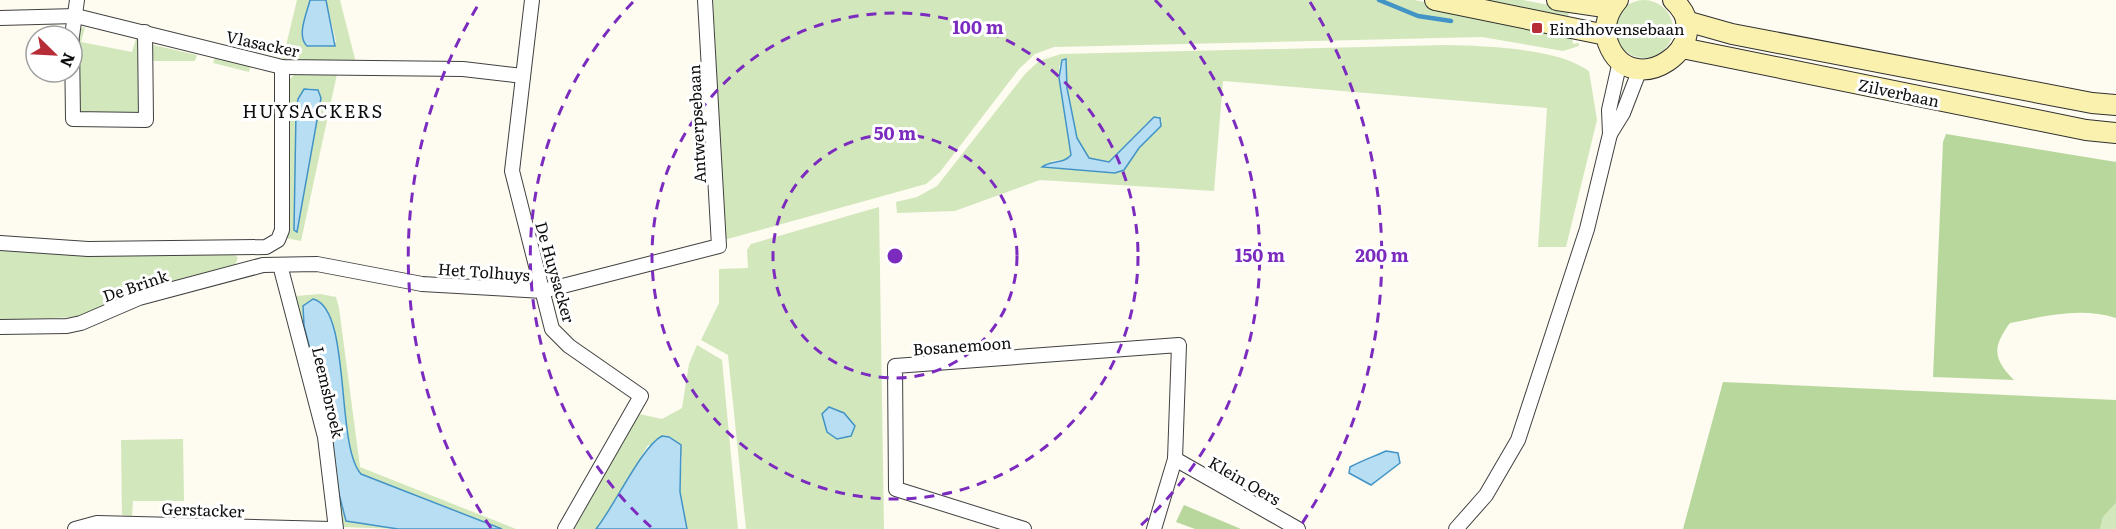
<svg xmlns="http://www.w3.org/2000/svg" width="2116" height="529" font-family="Literata,serif">
<rect width="100%" height="100%" fill="#fefbf0"/>
<!-- green -->
<g fill="#d3e7bc" fill-rule="evenodd">
<circle cx="1644" cy="29" r="29"/>
<path d="M 297,0 L 310,0 C 307,13 296,36 307,46 C 318,47 328,49 336,42 L 326,0 L 340,0 L 356,63 L 282,62 Z"/>
<path d="M 713,0 L 1414,0 L 1481,13 L 1572,38 L 1573,44 L 1579,43 L 1579,46 L 1563,51 L 1482,37 L 1054,47 L 1035,54 L 1019,69 L 940,172 L 926,184 L 724,240 Z"/>
<path d="M 1462,0 L 1523,0 L 1569,9 L 1568,20 Z"/>
<path d="M 85,27 L 81,42 L 132,52 L 137,36 L 141,37 L 142,115 L 77,115 L 75,29 Z"/>
<path d="M 149,44 L 197,55 L 195,61 L 148,61 Z"/>
<path d="M 1447,45 C 1486,46 1558,48 1589,71 L 1597,120 L 1566,247 L 1538,247 L 1547,108 L 1223,81 L 1214,191 L 1040,180 L 955,211 L 897,213 L 896,202 L 917,197 L 937,186 L 1025,74 L 1039,61 L 1061,54 ZM 1066,60 L 1067,88 L 1077,138 L 1089,158 L 1109,162 L 1146,124 L 1158,116 L 1162,121 L 1139,148 L 1124,170 L 1115,173 L 1055,167 L 1051,161 L 1069,159 L 1072,149 L 1059,66 Z"/>
<path d="M 215,57 L 251,64 L 249,72 L 213,63 Z"/>
<path d="M 295,74 L 337,74 L 301,241 L 286,238 L 285,84 ZM 309,88 L 318,90 L 297,232 L 294,230 L 296,112 L 298,99 Z"/>
<path d="M 879,207 L 884,529 L 746,529 L 728,355 L 701,340 L 719,303 L 719,269 L 748,268 L 747,250 L 751,244 Z"/>
<path d="M 0,249 L 233,253 L 238,258 L 235,265 L 136,293 L 75,317 L 0,320 Z"/>
<path d="M 320,294 L 336,297 L 339,308 L 360,467 L 516,529 L 502,529 L 361,474 L 355,468 L 303,306 L 304,326 L 329,423 L 339,494 L 346,521 L 398,529 L 342,527 L 295,296 Z"/>
<path d="M 697,345 L 722,360 L 738,529 L 687,529 L 680,492 L 682,457 L 648,445 L 618,498 L 596,529 L 574,529 L 639,414 L 662,419 L 682,408 L 689,364 Z"/>
<path d="M 183,439 L 184,501 L 133,501 L 132,516 L 122,515 L 121,440 Z"/>
<path d="M 2116,503 L 2116,529 L 2100,529 L 2103,517 Z"/>
</g>
<!-- forest -->
<g fill="#b8d79c">
<path d="M 1946,134 L 2116,162 L 2116,318 C 2081,307 2045,316 2010,323 C 1992,347 1993,359 2014,380 L 1933,377 L 1943,142 Z"/>
<path d="M 1723,382 L 2116,400 L 2116,503 L 2103,517 L 2100,529 L 1683,529 Z"/>
<path d="M 1184,505 L 1241,529 L 1195,529 L 1176,522 Z"/>
</g>
<!-- water -->
<g fill="#b8def3" stroke="#4394c6" stroke-width="1.5">
<path d="M 310,0 L 326,0 L 335,46 L 307,46 C 296,36 307,13 310,0 Z"/>
<path d="M 1066,59 L 1067,88 L 1077,138 L 1089,158 L 1109,162 L 1154,117 L 1160,118 L 1161,126 L 1139,148 L 1124,170 L 1115,173 L 1042,167 C 1051,160 1064,164 1071,155 L 1059,78 L 1062,60 Z"/>
<path d="M 304,89 L 318,90 L 321,98 L 297,232 L 294,230 L 296,112 L 298,99 Z"/>
<path d="M 313,299 C 352,308 335,446 361,474 L 502,529 L 398,529 L 346,521 L 339,494 L 329,423 L 304,326 L 303,306 Z"/>
<path d="M 829,407 L 844,413 L 855,426 L 851,436 L 837,439 L 827,432 L 822,414 Z"/>
<path d="M 662,436 L 669,437 L 681,445 L 680,492 L 687,529 L 596,529 C 614,507 642,446 662,436 Z"/>
<path d="M 1386,451 L 1398,453 L 1400,463 L 1371,485 L 1349,473 L 1350,467 C 1361,461 1375,456 1386,451 Z"/>
</g>
<g fill="none" stroke-linecap="round" stroke-linejoin="round">
<!-- stream -->
<path stroke="#4394c6" stroke-width="4.5" d="M 1379,0 L 1418,16 L 1451,21"/>
<!-- minor casing -->
<g stroke="#414141" stroke-width="16">
<g id="minor">
<path d="M 532,0 L 512,171 L 552,329 L 569,346 L 641,396 L 565,529"/>
<path d="M 0,18 L 76,16 L 282,67 L 463,69 L 523,76"/>
<path d="M 72,36 L 77,0"/>
<path d="M 72,41 L 73,119 L 146,120 L 145,32"/>
<path d="M 1610,134 L 1623,113 L 1640,69"/>
<path d="M 0,243 L 88,249 L 266,247 L 278,240 L 282,230 L 282,67"/>
<path d="M 280,265 L 325,437 L 336,529"/>
<path d="M 0,327 L 67,326 L 81,323 L 139,298 L 263,265 L 317,264 L 422,284 L 543,291 L 719,246 L 705,0"/>
<path d="M 1175,459 L 1298,529"/>
<path d="M 75,529 L 97,523 L 331,529"/>
<path d="M 1024,529 L 896,489 L 895,366 L 1179,345 L 1175,459 L 1154,529"/>
<path d="M 1456,529 L 1486,495 L 1518,440 L 1587,229 L 1610,134 L 1609,110 L 1620,61"/>
</g>
</g>
<!-- secondary casing -->
<g stroke="#303030" stroke-width="22">
<g id="secondary">
<path d="M 1435,0 L 1606,35"/>
<path d="M 1557,0 L 1611,8"/>
<path d="M 1618,0 C 1607,13 1603,26 1608,43 C 1631,105 1722,44 1673,0"/>
<path d="M 1686,21 L 1732,34 L 2092,103 L 2116,105"/>
<path d="M 1682,48 L 2086,130 L 2116,133"/>
</g>
</g>
<!-- minor -->
<use href="#minor" stroke="#fff" stroke-width="14"/>
<!-- secondary -->
<use href="#secondary" stroke="#faf1af" stroke-width="20"/>
</g>
<!-- distance rings -->
<g fill="none" stroke="#7b2cbf" stroke-width="3" stroke-dasharray="10 8">
<circle cx="895" cy="256" r="122"/>
<circle cx="895" cy="256" r="243"/>
<path d="M651 527A365 365 0 0 1 635 0M1155 0A365 365 0 0 1 1139 527"/>
<path d="M491 528A487 487 0 0 1 480 2M1310 2A487 487 0 0 1 1299 528"/>
</g>
<!-- markers -->
<rect fill="#b72d37" stroke="#fff" stroke-width="2" x="1531" y="22" width="12" height="12" rx="3"/>
<g text-anchor="middle" dominant-baseline="central" stroke-width="6" stroke-linejoin="round" paint-order="stroke">
<!-- poi labels -->
<g font-size="16" fill="#0e0e0e" stroke="#fff" text-anchor="start">
<text x="1549" y="28">Eindhovensebaan</text>
</g>
<!-- street labels -->
<g font-size="16" fill="#0e0e0e" stroke="#fff">
<text transform="translate(263 43) rotate(12)">Vlasacker</text>
<text transform="translate(1899 92) rotate(12)">Zilverbaan</text>
<text transform="translate(696 124) rotate(-93)">Antwerpsebaan</text>
<text transform="translate(484 271) rotate(4)">Het Tolhuys</text>
<text transform="translate(556 272) rotate(74)">De Huysacker</text>
<text transform="translate(135 285) rotate(-19)">De Brink</text>
<text transform="translate(962 345) rotate(-4)">Bosanemoon</text>
<text transform="translate(329 392) rotate(77)">Leemsbroek</text>
<text transform="translate(1245 480) rotate(30)">Klein Oers</text>
<text transform="translate(203 509) rotate(2)">Gerstacker</text>
</g>
<!-- neighbourhood labels -->
<g font-size="18" letter-spacing="1.5" fill="#0e0e0e" stroke="#fff">
<text x="313" y="110">HUYSACKERS</text>
</g>
</g>
<circle cx="895" cy="256" r="9" fill="#7b2cbf" stroke="#fff" stroke-width="3"/>
<g font-size="18" text-anchor="middle" font-weight="bold" fill="#7b2cbf" stroke="#fff" stroke-width="6" stroke-linejoin="round" paint-order="stroke">
<text x="978" y="34">100 m</text>
<text x="895" y="140">50 m</text>
<text x="1260" y="262">150 m</text>
<text x="1382" y="262">200 m</text>
</g>
<!-- north arrow -->
<g transform="translate(54 54) rotate(114)"><circle r="28" fill="#ffffff" stroke="#9f9f9f" stroke-width="1.5"/>
<path d="M0-4.5L10 22L0 15L-10 22Z" fill="#b72d37"/>
<text y="-9" font-size="16" font-weight="bold" text-anchor="middle" fill="#0e0e0e">N</text>
</g>
</svg>
